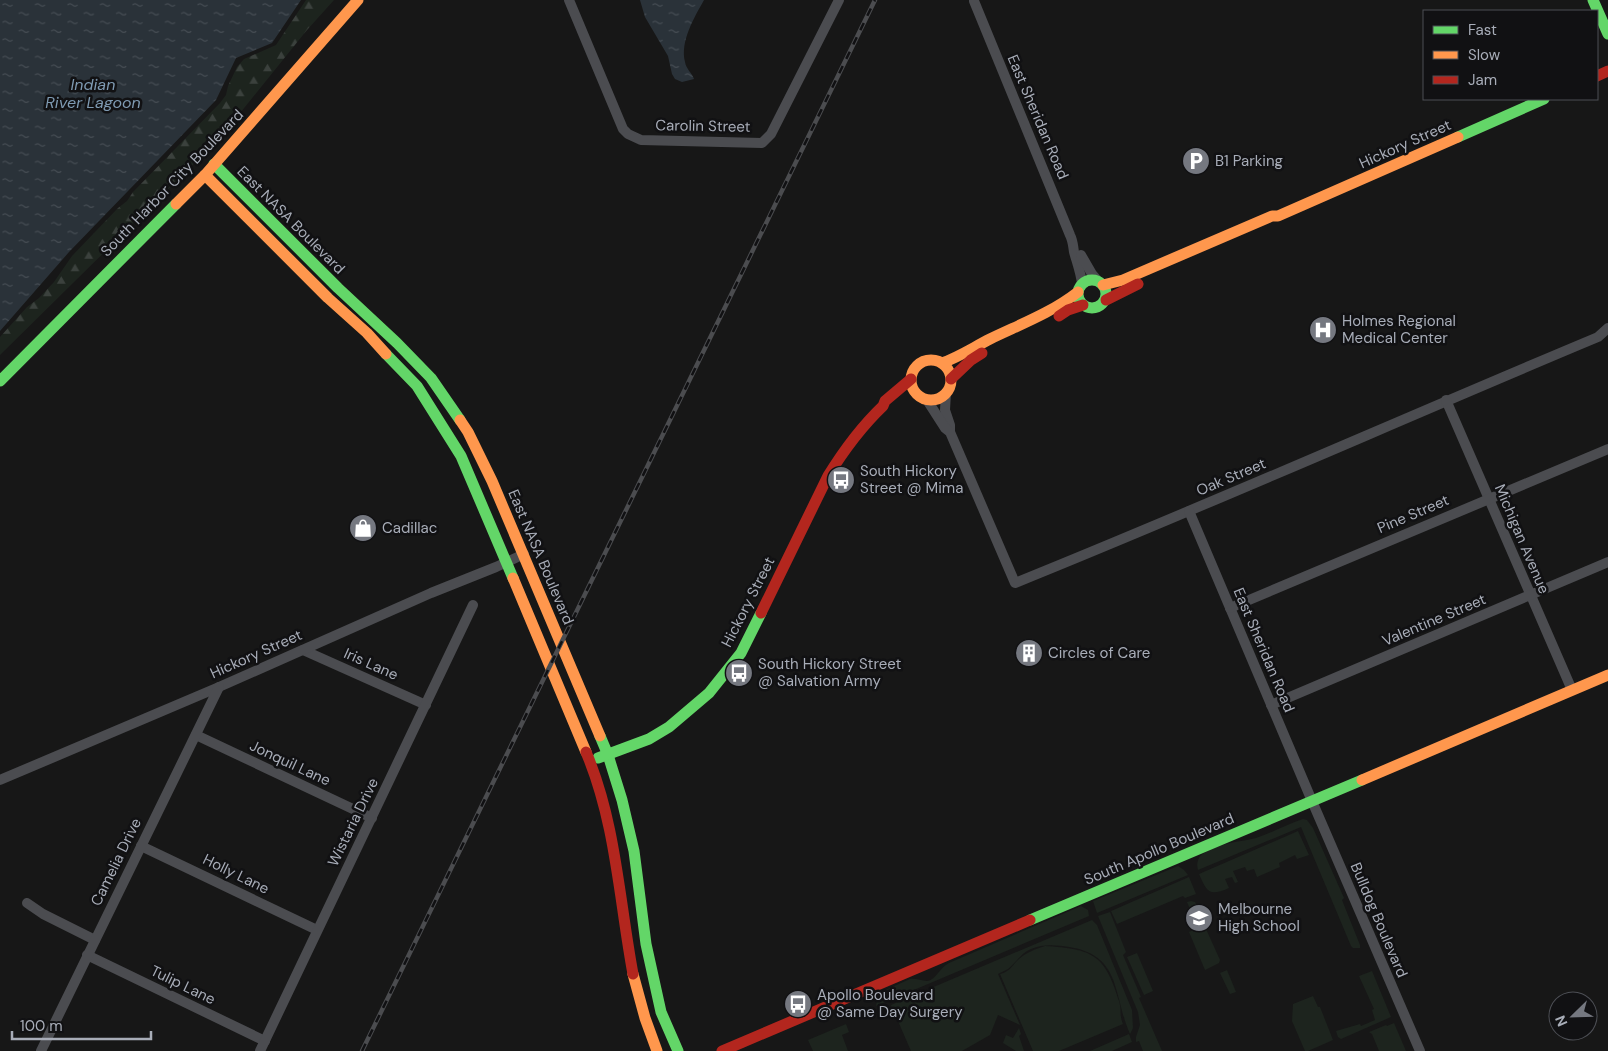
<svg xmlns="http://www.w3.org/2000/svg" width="1608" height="1051" font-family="'DM Sans',sans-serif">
<defs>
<pattern id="forest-firs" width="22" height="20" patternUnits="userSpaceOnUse" patternTransform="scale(1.25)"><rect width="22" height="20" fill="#1d241e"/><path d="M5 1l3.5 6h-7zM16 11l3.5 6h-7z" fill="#3b413d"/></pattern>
<pattern id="water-ripples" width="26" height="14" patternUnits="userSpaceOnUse" patternTransform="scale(1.25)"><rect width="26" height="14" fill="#2a3239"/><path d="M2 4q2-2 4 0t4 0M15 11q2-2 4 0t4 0" fill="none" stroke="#464d54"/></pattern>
</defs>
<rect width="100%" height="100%" fill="#171717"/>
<!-- grass -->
<g fill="#1d241e">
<path d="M 1303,819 L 1307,820 L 1313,828 L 1344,898 L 1342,900 L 1360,945 L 1360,948 L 1353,948 L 1351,946 L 1301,827 L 1198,870 C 1196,864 1198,856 1204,853 C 1219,843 1239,842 1256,838 C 1272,833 1287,824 1303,819 Z"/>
<path d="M 1298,831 L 1309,855 L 1297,859 L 1295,855 L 1279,863 L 1280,867 L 1257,877 L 1254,869 L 1247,871 L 1245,867 L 1233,871 L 1238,882 L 1235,883 L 1232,877 L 1225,879 L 1229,888 C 1209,897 1207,892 1199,874 Z"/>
<path d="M 1178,866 L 1184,870 L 1188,875 L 1097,913 L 1093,901 Z"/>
<path d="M 1189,877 L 1196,894 L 1185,898 L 1183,896 L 1117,924 L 1111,911 Z"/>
<path d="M 1191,901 L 1195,902 L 1201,914 L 1200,920 L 1195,921 L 1187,902 Z"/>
<path d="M 1081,906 L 1088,910 L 1089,916 L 876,1006 L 878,995 L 881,992 L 910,979 C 916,978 921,981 927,981 C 936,980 939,968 949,963 Z"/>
<path d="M 1110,912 L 1126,952 L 1123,955 L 1141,997 L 1139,998 L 1162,1051 L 1143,1051 L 1139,1041 L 1136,1042 L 1136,1037 L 1140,1025 L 1138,1012 L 1098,916 Z"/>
<path d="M 1092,920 L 1097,925 L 1132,1010 L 1133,1028 L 1130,1034 C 1113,996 1122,955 1069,947 C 1056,945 1043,944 1031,949 C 1020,954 1017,962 1008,969 C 1005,971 1001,972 998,974 L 1020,1025 L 998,1015 L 990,1035 L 962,1051 L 911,1051 L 891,1005 Z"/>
<path d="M 1201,926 L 1206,929 L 1220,960 L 1219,963 L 1205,970 L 1189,932 Z"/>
<path d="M 1045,946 C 1092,949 1105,954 1119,1001 C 1122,1010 1119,1015 1123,1024 L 1059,1051 L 1033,1051 L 1000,974 C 1011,971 1011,966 1019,959 C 1026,953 1035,949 1045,946 Z"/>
<path d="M 1137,953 L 1153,991 L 1144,995 L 1127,957 Z"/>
<path d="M 1227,970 L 1236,992 L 1230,994 L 1220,973 Z"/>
<path d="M 1372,971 L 1391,1017 L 1341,1039 L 1338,1037 L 1336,1031 L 1360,1024 L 1361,1026 L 1375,1020 L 1372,1010 L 1374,1009 L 1359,976 Z"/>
<path d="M 1313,996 L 1318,1007 L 1320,1007 L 1333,1040 L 1308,1051 L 1305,1051 L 1292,1021 L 1293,1004 Z"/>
<path d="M 1394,1023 L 1406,1051 L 1379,1051 L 1372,1034 L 1369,1032 L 1386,1025 L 1387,1026 Z"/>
<path d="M 846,1024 L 849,1032 L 842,1035 L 848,1051 L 813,1051 L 808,1040 Z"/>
<path d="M 1019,1028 L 1021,1034 L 1019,1036 L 1024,1051 L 1016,1051 L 1003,1043 L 1006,1035 L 1013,1038 Z"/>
<path d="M 1129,1034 L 1132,1042 L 1112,1051 L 1090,1051 Z"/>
</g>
<!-- forest -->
<path fill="url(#forest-firs)" d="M 306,0 L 334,0 L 307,30 L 219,139 L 0,355 L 0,337 L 27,307 L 39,298 L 54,282 L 72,256 L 118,208 L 127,201 L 133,192 L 220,103 L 226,95 L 228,86 L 237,67 L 244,59 L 276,45 Z"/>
<!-- water -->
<g fill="url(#water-ripples)">
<path d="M 0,0 L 301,0 L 272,43 L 236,58 L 216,100 L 69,252 L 0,331 Z"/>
<path d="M 640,0 L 704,0 C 694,18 680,41 685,62 C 686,69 692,73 694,79 L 682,82 L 675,79 L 672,74 L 668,56 L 645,17 Z"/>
</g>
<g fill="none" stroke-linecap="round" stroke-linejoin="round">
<!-- street -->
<g stroke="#4b4c50" stroke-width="10">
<path d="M 569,0 L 623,129 L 628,134 L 641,140 L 762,143 L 771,134 L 839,0"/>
<path d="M 974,1 L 1070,235 C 1073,241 1073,246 1074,252 C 1077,263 1081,273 1082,284"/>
<path d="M 1081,255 L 1092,274 L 1098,281"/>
<path d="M 946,393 L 945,410 L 950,425 L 950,431"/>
<path d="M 927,400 L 945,428 L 950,432 L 1015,583 C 1211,504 1404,418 1598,337 L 1608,328"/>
<path d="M 1446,400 L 1572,690"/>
<path d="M 1189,511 L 1312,801 L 1420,1051"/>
<path d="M 1230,608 L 1608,449"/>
<path d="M 303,650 L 426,705"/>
<path d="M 1271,705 L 1608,562"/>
<path d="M 196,735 L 372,818"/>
<path d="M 0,780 L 219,687 L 431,593 L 496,567 L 524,554"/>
<path d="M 141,846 L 317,930"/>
<path d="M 27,903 L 43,914 L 95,940"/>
<path d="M 87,955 L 265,1041"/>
<path d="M 41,1051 L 219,687"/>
<path d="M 260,1051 L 473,605"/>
</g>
<!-- fast -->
<g stroke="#63d668" stroke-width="11">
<path d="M 1593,0 L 1608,34"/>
<path d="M 1458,137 L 1544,99"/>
<path d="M 214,164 L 338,288 L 397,343 L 431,378 L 460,420"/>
<circle cx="1092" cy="294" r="14"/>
<path d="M 386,354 L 417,386 L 461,456 L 513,578"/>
<path d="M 0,381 L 176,204"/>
<path d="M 600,736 L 608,755 L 622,800 L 634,851 L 646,944 L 661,1012 L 678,1051"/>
<path d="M 598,758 L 649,739 L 669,727 L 709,693 L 741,653 L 761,613"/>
<path d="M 1030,920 L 1362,780"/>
</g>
<!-- slow -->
<g stroke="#ff974d" stroke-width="11">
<path d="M 205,175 L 328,298 L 367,333 L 386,354"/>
<path d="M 176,204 L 205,175 L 358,0"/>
<path d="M 1103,285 L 1123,280 L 1272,216 L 1278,216 L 1458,137"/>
<circle cx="931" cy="380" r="20"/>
<path d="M 942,363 C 959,357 974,347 990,339 C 1021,324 1051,313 1078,292"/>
<path d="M 460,420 L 468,432 L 492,481 L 600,736"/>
<path d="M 513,578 L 586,752"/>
<path d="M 1362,780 L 1608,675"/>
<path d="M 633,974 L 645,1018 L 657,1051"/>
</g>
<!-- jam -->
<g stroke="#b3261e" stroke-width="11">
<path d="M 1597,76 L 1608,71"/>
<path d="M 1106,300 L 1138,284"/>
<path d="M 1059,316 L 1068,310 L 1083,305"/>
<path d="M 951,379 L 971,360 L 982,353"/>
<path d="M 761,613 L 828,476 C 844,450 861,427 883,406 L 885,401 L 911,379"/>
<path d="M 586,752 C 616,823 619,899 633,974"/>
<path d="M 722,1051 L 1030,920"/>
</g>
<!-- rail casing -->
<g stroke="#4b4c4f" stroke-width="4.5">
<path id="rail" d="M 362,1051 L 875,0"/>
</g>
<!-- rail -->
<use href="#rail" stroke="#111113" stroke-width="2.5" stroke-dasharray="8" stroke-linecap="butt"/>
</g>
<!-- icons -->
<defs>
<g id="parking-disc" transform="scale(1.4375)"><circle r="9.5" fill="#757880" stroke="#111113"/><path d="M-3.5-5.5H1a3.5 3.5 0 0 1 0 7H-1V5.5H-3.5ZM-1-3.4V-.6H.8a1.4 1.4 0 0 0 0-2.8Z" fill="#fff"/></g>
<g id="hospital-disc" transform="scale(1.4375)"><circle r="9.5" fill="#757880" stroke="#111113"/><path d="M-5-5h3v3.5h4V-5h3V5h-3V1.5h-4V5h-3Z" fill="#fff"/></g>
<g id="bus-disc" transform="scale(1.4375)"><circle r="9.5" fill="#757880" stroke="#111113"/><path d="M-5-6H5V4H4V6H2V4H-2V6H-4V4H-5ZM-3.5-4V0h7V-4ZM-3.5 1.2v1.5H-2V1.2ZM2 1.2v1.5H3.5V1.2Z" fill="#fff"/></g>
<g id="shop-disc" transform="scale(1.4375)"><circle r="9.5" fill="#757880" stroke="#111113"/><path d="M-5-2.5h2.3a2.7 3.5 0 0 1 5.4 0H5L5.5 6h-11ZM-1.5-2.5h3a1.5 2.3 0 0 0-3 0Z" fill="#fff"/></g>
<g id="building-disc" transform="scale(1.4375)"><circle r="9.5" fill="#757880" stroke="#111113"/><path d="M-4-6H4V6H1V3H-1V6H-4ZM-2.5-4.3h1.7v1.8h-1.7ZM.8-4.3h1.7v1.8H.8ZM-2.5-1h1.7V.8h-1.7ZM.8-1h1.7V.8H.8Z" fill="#fff"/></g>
<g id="school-disc" transform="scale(1.4375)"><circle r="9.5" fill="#757880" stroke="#111113"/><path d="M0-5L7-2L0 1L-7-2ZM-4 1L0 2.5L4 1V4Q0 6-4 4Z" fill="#fff"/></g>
</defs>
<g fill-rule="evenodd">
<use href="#parking-disc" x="1196" y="161"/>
<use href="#hospital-disc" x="1323" y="330"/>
<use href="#bus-disc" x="841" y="480"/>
<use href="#shop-disc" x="363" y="528"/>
<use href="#building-disc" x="1029" y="653"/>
<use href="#bus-disc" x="739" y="673"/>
<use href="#school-disc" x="1199" y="918"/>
<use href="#bus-disc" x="798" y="1004"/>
</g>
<g text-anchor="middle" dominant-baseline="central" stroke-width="5" stroke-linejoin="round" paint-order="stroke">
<!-- street labels -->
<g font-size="15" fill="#a8adb8" stroke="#111113">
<text transform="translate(1038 117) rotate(67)">East Sheridan Road</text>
<text transform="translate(703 126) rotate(1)">Carolin Street</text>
<text transform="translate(1405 144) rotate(-24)">Hickory Street</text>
<text transform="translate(172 183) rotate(-46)">South Harbor City Boulevard</text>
<text transform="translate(291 220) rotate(45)">East NASA Boulevard</text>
<text transform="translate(1231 477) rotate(-23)">Oak Street</text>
<text transform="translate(1413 514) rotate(-23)">Pine Street</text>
<text transform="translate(1522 539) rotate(67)">Michigan Avenue</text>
<text transform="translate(541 557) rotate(67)">East NASA Boulevard</text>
<text transform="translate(748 602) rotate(-63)">Hickory Street</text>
<text transform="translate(1434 620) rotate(-23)">Valentine Street</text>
<text transform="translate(1264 650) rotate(67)">East Sheridan Road</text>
<text transform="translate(256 654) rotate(-24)">Hickory Street</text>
<text transform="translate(371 664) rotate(24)">Iris Lane</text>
<text transform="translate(290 763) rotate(25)">Jonquil Lane</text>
<text transform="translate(353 822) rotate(-64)">Wistaria Drive</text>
<text transform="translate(1159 849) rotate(-23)">South Apollo Boulevard</text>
<text transform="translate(116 862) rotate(-64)">Camelia Drive</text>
<text transform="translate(236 874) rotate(26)">Holly Lane</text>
<text transform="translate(1379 920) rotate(67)">Bulldog Boulevard</text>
<text transform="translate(183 985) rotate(26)">Tulip Lane</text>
</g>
<!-- poi labels -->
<g font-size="15" fill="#a8adb8" stroke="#111113" text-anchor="start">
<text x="1215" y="161">B1 Parking</text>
<text x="1342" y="321">Holmes Regional<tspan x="1342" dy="17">Medical Center</tspan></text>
<text x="860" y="471">South Hickory<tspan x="860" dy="17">Street @ Mima</tspan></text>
<text x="382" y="528">Cadillac</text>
<text x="1048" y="653">Circles of Care</text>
<text x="758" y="664">South Hickory Street<tspan x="758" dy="17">@ Salvation Army</tspan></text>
<text x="1218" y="909">Melbourne<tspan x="1218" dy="17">High School</tspan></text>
<text x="817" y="995">Apollo Boulevard<tspan x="817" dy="17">@ Same Day Surgery</tspan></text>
</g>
<!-- water labels -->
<g font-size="16" font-style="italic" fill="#7f9bb3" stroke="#111113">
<text x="93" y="84">Indian<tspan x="93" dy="18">River Lagoon</tspan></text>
</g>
</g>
<!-- legend -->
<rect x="1423" y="10" width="175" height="90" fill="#111113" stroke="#4d4f55"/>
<rect x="1433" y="26" width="25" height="8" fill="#63d668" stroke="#4d4f55"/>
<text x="1468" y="35" font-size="15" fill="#a8adb8">Fast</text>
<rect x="1433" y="51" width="25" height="8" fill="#ff974d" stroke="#4d4f55"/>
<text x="1468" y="60" font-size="15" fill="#a8adb8">Slow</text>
<rect x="1433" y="76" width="25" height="8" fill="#b3261e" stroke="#4d4f55"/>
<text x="1468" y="85" font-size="15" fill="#a8adb8">Jam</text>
<!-- north arrow -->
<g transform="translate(1573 1016) rotate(247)"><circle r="24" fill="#111113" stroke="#4d4f55"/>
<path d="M0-4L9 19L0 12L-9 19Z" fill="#757880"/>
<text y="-8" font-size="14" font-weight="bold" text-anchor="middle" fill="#a8adb8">N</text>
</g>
<!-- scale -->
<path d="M12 1031v8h139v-8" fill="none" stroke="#a8adb8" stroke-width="2.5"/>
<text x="20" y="1031" font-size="15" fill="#a8adb8" stroke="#111113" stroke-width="4" paint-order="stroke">100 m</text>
</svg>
